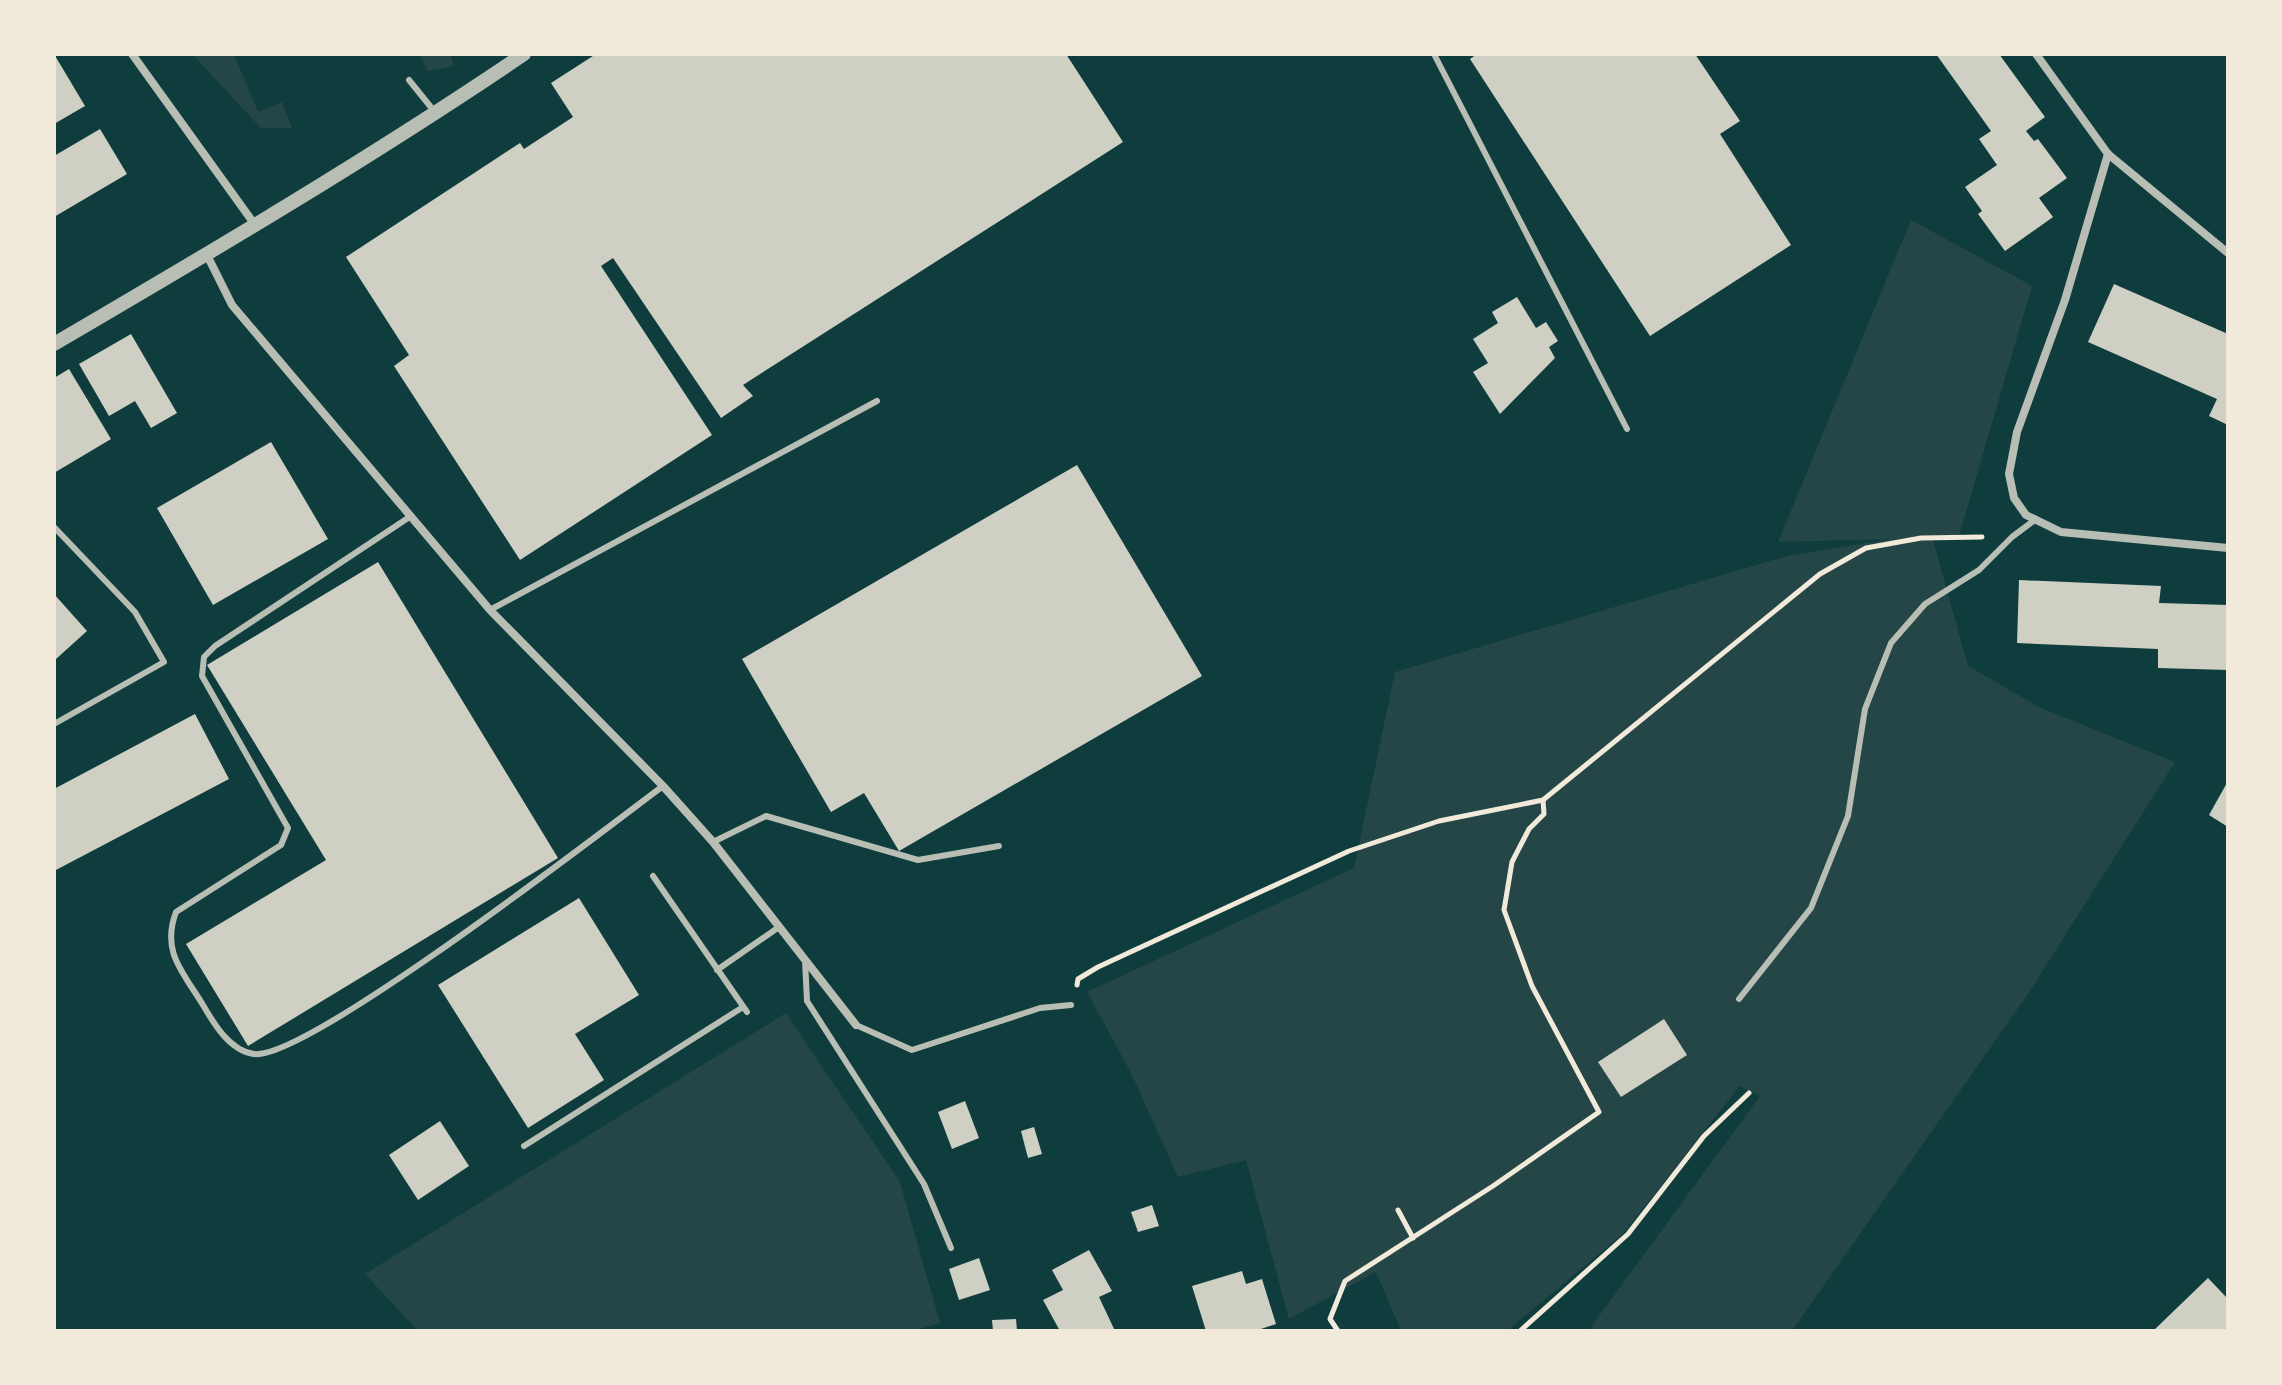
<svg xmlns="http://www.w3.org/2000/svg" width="2282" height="1385" font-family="Roboto,sans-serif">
<rect width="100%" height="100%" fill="#0f3d3e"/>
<!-- green -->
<g fill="#244646">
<path d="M 192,54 L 234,54 L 258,112 L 282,102 L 292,128 L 261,128 Z"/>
<path d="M 420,54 L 450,54 L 454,66 L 427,71 Z"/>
<path d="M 1911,220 L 2032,286 L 1959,536 L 1932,537 L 1968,666 L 2039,707 L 2175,762 L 2030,991 L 1792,1331 L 1588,1331 L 1760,1096 L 1740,1086 L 1623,1234 L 1507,1331 L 1401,1331 L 1376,1272 L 1289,1319 L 1246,1160 L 1178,1177 L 1131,1073 L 1087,992 L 1354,868 L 1395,672 L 1787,556 L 1891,539 L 1778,542 Z"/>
<path d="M 786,1013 L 900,1182 L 940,1323 L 913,1331 L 418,1331 L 365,1274 Z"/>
</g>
<!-- building -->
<g fill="#cfcfc3">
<path d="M 54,54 L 85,106 L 54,124 Z"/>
<path d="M 596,54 L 1066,54 L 1123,142 L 743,385 L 753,396 L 721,418 L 613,258 L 601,266 L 712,435 L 520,560 L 394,366 L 409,355 L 346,257 L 520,143 L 524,149 L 573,117 L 551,83 Z"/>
<path d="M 1477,54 L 1695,54 L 1740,121 L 1720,134 L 1791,245 L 1650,336 L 1470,59 Z"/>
<path d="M 1936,54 L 1999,54 L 2045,117 L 2026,131 L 2034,141 L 2038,139 L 2067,178 L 2039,198 L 2053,217 L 2005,251 L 1978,214 L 1982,211 L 1965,187 L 1997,165 L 1979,139 L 1991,131 Z"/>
<path d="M 100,129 L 127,174 L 54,217 L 54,156 Z"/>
<path d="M 2114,284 L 2228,334 L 2228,425 L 2209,416 L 2217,399 L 2088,342 Z"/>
<path d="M 1517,297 L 1536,328 L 1546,322 L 1558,341 L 1549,347 L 1555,358 L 1500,414 L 1473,372 L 1488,363 L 1473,339 L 1498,323 L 1492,312 Z"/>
<path d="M 131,334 L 177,413 L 151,428 L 135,401 L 109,416 L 79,364 Z"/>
<path d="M 69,369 L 111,439 L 54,473 L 54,378 Z"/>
<path d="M 271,442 L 328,539 L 213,605 L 157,508 Z"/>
<path d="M 1077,465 L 1202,676 L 899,851 L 864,793 L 831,812 L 742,659 Z"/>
<path d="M 378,562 L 558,858 L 248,1046 L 186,944 L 326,860 L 207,665 Z"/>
<path d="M 2019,580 L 2161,586 L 2159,603 L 2228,605 L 2228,670 L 2158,668 L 2158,649 L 2017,643 Z"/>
<path d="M 54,594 L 87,631 L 56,659 L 54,657 Z"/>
<path d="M 195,714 L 229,779 L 54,871 L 54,789 Z"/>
<path d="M 2228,781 L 2228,827 L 2209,815 Z"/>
<path d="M 579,898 L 639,995 L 575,1034 L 604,1080 L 528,1128 L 438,985 Z"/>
<path d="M 1664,1019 L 1687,1055 L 1621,1097 L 1598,1062 Z"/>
<path d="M 965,1101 L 979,1138 L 952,1149 L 938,1112 Z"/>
<path d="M 440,1121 L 469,1166 L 418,1200 L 389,1155 Z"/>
<path d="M 1034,1127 L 1042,1154 L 1028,1158 L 1021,1131 Z"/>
<path d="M 1152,1205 L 1159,1226 L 1138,1232 L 1131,1212 Z"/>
<path d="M 1089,1250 L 1112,1291 L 1099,1297 L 1115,1331 L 1060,1331 L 1043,1300 L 1063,1290 L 1052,1270 Z"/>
<path d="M 979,1258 L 990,1290 L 959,1300 L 949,1269 Z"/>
<path d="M 1242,1271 L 1246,1284 L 1262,1279 L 1276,1324 L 1255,1331 L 1206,1331 L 1192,1286 Z"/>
<path d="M 2208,1278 L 2228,1299 L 2228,1331 L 2153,1331 Z"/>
<path d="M 1016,1319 L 1017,1331 L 993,1331 L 992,1320 Z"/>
</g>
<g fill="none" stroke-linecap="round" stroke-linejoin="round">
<!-- path -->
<g stroke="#f1e9da" stroke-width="5">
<path d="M 1077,985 L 1078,979 L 1098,967 L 1349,851 L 1439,821 L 1543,800 L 1820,574 L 1866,548 L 1921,538 L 1982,537"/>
<path d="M 1398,1210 L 1413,1238"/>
<path d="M 1338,1331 L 1330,1319 L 1345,1281 L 1493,1186 L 1599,1112 L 1532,986 L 1504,910 L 1512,862 L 1529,829 L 1544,814 L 1543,800"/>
<path d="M 1520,1331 L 1628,1234 L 1704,1136 L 1749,1093"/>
</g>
<!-- service -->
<g stroke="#b8beb3" stroke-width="6">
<path d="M 1434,54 L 1627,429"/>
<path d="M 409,80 L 434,111"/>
<path d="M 411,516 L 215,646 L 204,657 L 202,676 L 288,828 L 281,845 L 176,912 C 161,952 183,972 203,1005 C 214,1024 230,1051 254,1054 C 306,1061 604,830 663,786"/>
<path d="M 54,527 L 135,612 L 164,662 L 54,724"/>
<path d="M 490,610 L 877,401"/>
<path d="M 713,842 L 766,816 L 918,860 L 999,846"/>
<path d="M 653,876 L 747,1012"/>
<path d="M 805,960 L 807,1001 L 924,1184 L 951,1248"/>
<path d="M 717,970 L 779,927"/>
<path d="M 1739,999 L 1811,908 L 1848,816 L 1865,709 L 1891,643 L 1925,604 L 1979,570 L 2012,537 L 2036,519"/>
<path d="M 856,1025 L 912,1050 L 1040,1008 L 1071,1005"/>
<path d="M 524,1146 L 743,1007"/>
</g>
<!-- minor -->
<g stroke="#b8beb3" stroke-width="8">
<path d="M 132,54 L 255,225"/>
<path d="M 2036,54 L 2108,154 L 2228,253"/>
<path d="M 2108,154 L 2065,300 L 2017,432 L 2009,474 L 2014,498 L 2026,515 L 2061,532 L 2228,548"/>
<path d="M 207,255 L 232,305 L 490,610 L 663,786 L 713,842 L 856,1025"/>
</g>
<!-- tertiary -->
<path stroke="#b8beb3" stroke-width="14" d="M 54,344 C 213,251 372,157 524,54"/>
</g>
<!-- border -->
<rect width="2282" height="1385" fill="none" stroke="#f1e9da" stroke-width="112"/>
</svg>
